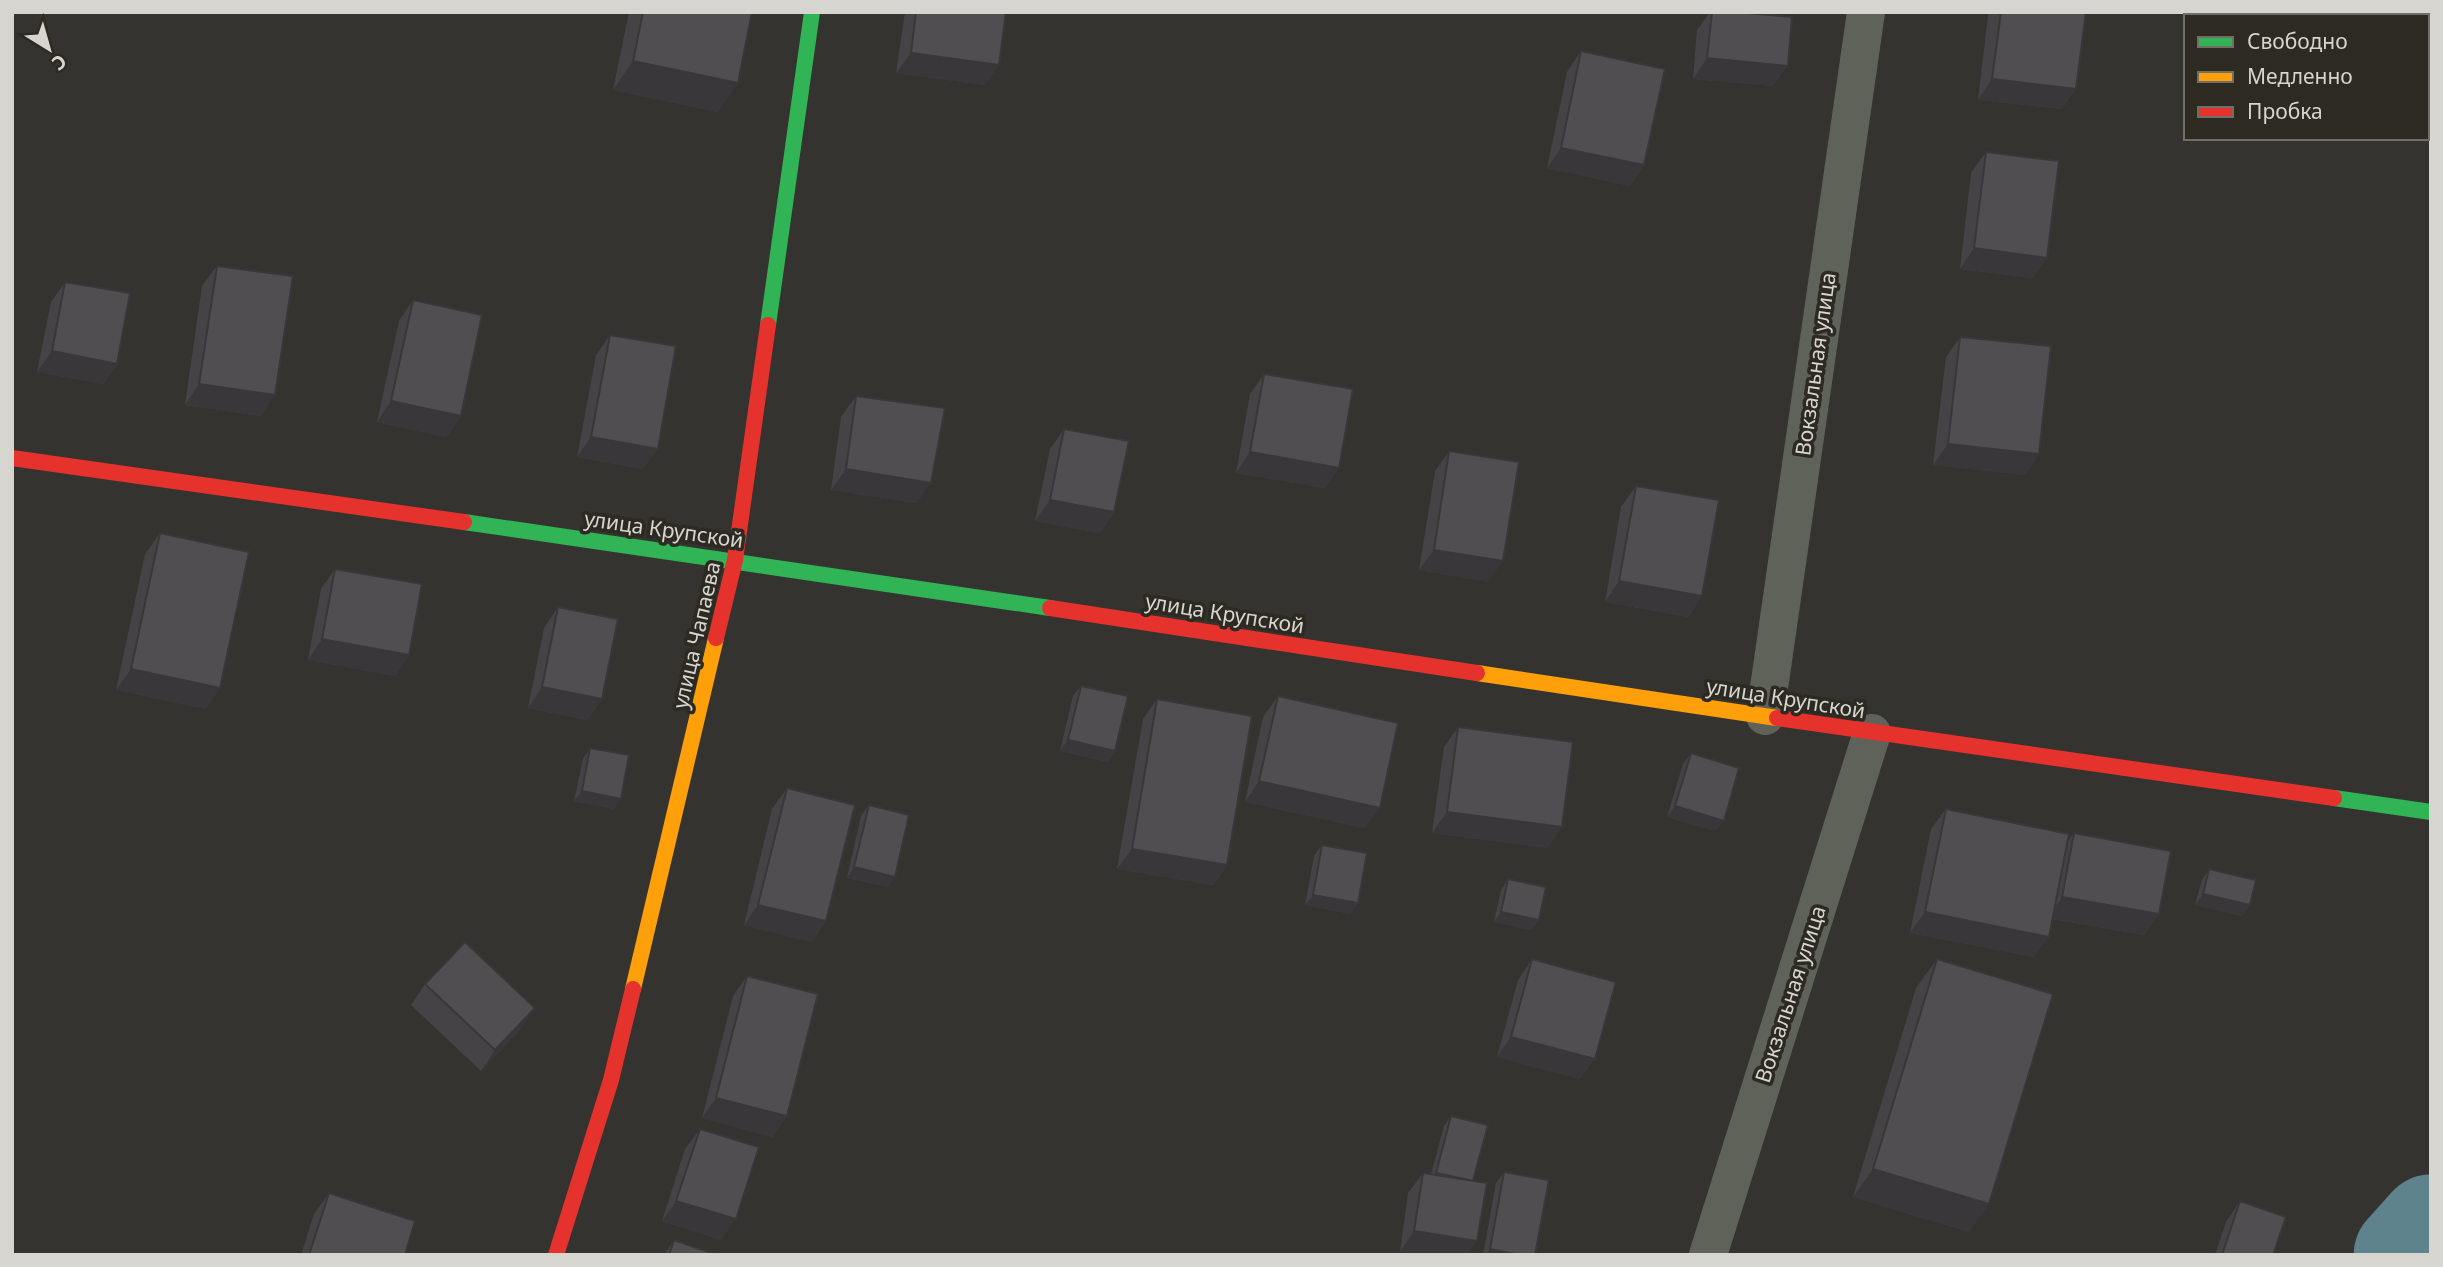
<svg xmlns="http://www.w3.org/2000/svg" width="2443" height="1267" font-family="'Noto Sans',sans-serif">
<rect width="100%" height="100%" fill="#34332f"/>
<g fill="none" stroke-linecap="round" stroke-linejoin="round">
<!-- river -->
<path stroke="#5e838d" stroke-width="105" d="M 2406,1255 L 2431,1227"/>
<!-- street -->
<g stroke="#5f6259" stroke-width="38">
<path d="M 1765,716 L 1866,12"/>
<path d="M 1708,1255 L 1872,733"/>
</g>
<!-- fast -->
<g stroke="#30b455" stroke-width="16">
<path d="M 768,325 L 812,12"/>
<path d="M 464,522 L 1050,608"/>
<path d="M 2334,798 L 2431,812"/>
</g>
<!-- slow -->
<g stroke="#ff9f0a" stroke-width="16">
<path d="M 1477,673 L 1777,718"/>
<path d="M 633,989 L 716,638"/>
</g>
<!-- jam -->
<g stroke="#e5322d" stroke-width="16">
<path d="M 12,458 L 464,522"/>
<path d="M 1050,608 L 1477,673"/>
<path d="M 716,638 L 735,560 L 768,325"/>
<path d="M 1777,718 L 2334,798"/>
<path d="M 556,1255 L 611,1080 L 633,989"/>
</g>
</g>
<!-- wall -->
<g fill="#464347">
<path d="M 629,12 L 752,12 L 718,112 L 613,90 Z"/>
<path d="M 905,12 L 1006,12 L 985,85 L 896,73 Z"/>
<path d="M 1710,12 L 1737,12 L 1773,86 L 1693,79 L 1697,30 Z"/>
<path d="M 1990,12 L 2086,12 L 2076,89 L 2062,109 L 1978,100 L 1988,15 Z"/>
<path d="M 1581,51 L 1644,165 L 1630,186 L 1547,168 L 1567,72 Z"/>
<path d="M 1986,152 L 2047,258 L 2033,278 L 1960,269 L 1971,173 Z"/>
<path d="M 217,266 L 261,416 L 185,405 L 202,286 Z"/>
<path d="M 65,282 L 117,364 L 103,384 L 37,372 L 51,302 Z"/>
<path d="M 413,300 L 461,416 L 446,437 L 377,422 L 399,321 Z"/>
<path d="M 610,335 L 643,469 L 577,457 L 596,355 Z"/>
<path d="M 1960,337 L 2039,454 L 2025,475 L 1933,465 L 1946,357 Z"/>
<path d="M 1264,374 L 1339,468 L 1325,488 L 1236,473 L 1250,394 Z"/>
<path d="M 856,396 L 917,503 L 831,490 L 841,417 Z"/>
<path d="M 1064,429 L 1114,512 L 1100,533 L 1035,521 L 1050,449 Z"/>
<path d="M 1449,451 L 1488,582 L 1419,570 L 1435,471 Z"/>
<path d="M 1636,486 L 1702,596 L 1688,617 L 1605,602 L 1621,507 Z"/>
<path d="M 160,533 L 206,709 L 116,690 L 145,554 Z"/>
<path d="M 335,569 L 409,655 L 395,676 L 308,660 L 321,589 Z"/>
<path d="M 558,607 L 602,699 L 587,720 L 528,708 L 544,628 Z"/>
<path d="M 1081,686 L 1115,751 L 1108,762 L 1060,751 L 1073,696 Z"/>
<path d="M 1278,696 L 1365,828 L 1245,802 L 1263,717 Z"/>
<path d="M 1157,699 L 1227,865 L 1213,885 L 1117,869 L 1143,719 Z"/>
<path d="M 1458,727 L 1548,848 L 1432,833 L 1444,747 Z"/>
<path d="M 590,748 L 614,809 L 574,801 L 583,759 Z"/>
<path d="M 1691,753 L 1716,831 L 1667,817 L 1683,764 Z"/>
<path d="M 787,788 L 826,921 L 812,942 L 744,925 L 772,809 Z"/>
<path d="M 869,805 L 888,887 L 847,878 L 861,816 Z"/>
<path d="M 1946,809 L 2068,841 L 2074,833 L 2159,914 L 2144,935 L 2052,919 L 2034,957 L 1910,933 L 1931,829 Z"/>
<path d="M 1322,845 L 1351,914 L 1305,905 L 1314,856 Z"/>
<path d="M 2209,869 L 2250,905 L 2242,916 L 2195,905 L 2202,880 Z"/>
<path d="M 1508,879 L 1539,920 L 1531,930 L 1494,922 L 1501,890 Z"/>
<path d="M 1532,959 L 1580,1079 L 1497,1057 L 1518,980 Z"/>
<path d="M 1937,959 L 1969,1232 L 1853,1197 L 1916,988 Z"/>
<path d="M 747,976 L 787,1116 L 772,1137 L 702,1118 L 733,996 Z"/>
<path d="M 425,984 L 521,1029 L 481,1071 L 411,1005 Z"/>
<path d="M 1451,1116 L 1473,1181 L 1400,1252 L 1408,1193 L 1423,1173 L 1431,1174 L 1444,1126 Z"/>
<path d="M 700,1129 L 721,1240 L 662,1221 L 685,1149 Z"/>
<path d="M 1504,1172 L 1535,1255 L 1483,1255 L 1496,1183 Z"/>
<path d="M 329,1193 L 405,1255 L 301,1255 L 314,1214 Z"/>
<path d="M 2240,1201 L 2273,1255 L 2215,1255 L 2226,1222 Z"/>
<path d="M 674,1240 L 717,1255 L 664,1255 Z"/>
</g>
<!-- shaded-wall -->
<g fill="#393739">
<path d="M 911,53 L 999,65 L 985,85 L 896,73 Z"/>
<path d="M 1707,58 L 1788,66 L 1773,86 L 1693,79 Z"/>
<path d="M 633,61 L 738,83 L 718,112 L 613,90 Z"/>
<path d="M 1992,79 L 2076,89 L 2062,109 L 1978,100 Z"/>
<path d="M 1561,148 L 1644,165 L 1630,186 L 1547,168 Z"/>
<path d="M 1974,248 L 2047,258 L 2033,278 L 1960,269 Z"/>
<path d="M 52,351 L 117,364 L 103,384 L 37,372 Z"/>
<path d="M 199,384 L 275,395 L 261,416 L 185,405 Z"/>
<path d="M 391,401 L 461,416 L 446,437 L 377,422 Z"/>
<path d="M 591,437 L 658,449 L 643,469 L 577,457 Z"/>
<path d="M 1948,444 L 2039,454 L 2025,475 L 1933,465 Z"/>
<path d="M 1250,452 L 1339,468 L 1325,488 L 1236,473 Z"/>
<path d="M 846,469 L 931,483 L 917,503 L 831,490 Z"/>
<path d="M 1050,500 L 1114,512 L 1100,533 L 1035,521 Z"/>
<path d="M 1434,550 L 1503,561 L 1488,582 L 1419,570 Z"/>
<path d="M 1619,581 L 1702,596 L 1688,617 L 1605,602 Z"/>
<path d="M 322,639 L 409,655 L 395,676 L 308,660 Z"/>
<path d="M 131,669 L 220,688 L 206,709 L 116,690 Z"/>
<path d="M 542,687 L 602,699 L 587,720 L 528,708 Z"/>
<path d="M 1068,740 L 1115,751 L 1108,762 L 1060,751 Z"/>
<path d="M 1259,781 L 1380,808 L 1365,828 L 1245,802 Z"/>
<path d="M 582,791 L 621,799 L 614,809 L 574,801 Z"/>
<path d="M 1675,806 L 1724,821 L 1716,831 L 1667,817 Z"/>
<path d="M 1447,812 L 1562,827 L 1548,848 L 1432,833 Z"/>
<path d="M 1132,849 L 1227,865 L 1213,885 L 1117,869 Z"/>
<path d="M 854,867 L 895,877 L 888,887 L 847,878 Z"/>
<path d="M 2203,894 L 2250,905 L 2242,916 L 2195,905 Z"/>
<path d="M 1313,895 L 1358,903 L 1351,914 L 1305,905 Z"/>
<path d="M 2062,897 L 2159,914 L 2144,935 L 2048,918 Z"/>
<path d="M 758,905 L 826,921 L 812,942 L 744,925 Z"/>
<path d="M 1501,912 L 1539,920 L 1531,930 L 1494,922 Z"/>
<path d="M 1925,912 L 2049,937 L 2034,957 L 1910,933 Z"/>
<path d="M 535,1008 L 521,1029 L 481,1071 L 495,1050 Z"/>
<path d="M 1511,1037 L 1595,1059 L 1580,1079 L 1497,1057 Z"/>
<path d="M 716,1098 L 787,1116 L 772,1137 L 702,1118 Z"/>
<path d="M 1873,1169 L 1989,1204 L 1969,1232 L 1853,1197 Z"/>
<path d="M 676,1201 L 736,1219 L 721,1240 L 662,1221 Z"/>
<path d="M 1414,1231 L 1477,1241 L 1467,1255 L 1418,1255 L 1400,1252 Z"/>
<path d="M 1490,1249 L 1519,1255 L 1486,1255 Z"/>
</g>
<!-- building -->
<g fill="#514e52" stroke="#393739" stroke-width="2">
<path d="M 643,12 L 752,12 L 738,83 L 633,61 Z"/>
<path d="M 916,12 L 1006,12 L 999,65 L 911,53 Z"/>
<path d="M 1712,12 L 1737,12 L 1792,17 L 1788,66 L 1707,58 Z"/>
<path d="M 2001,12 L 2086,12 L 2076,89 L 1992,79 Z"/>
<path d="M 1581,51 L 1665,69 L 1644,165 L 1561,148 Z"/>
<path d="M 1986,152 L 2059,161 L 2047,258 L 1974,248 Z"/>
<path d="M 217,266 L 293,276 L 275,395 L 199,384 Z"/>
<path d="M 65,282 L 130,293 L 117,364 L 52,351 Z"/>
<path d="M 413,300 L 482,315 L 461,416 L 391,401 Z"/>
<path d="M 610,335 L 676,346 L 658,449 L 591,437 Z"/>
<path d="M 1960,337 L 2051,346 L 2039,454 L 1948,444 Z"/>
<path d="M 1264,374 L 1353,389 L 1339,468 L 1250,452 Z"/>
<path d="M 856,396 L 945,408 L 931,483 L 846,469 Z"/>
<path d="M 1064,429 L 1129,441 L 1114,512 L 1050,500 Z"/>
<path d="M 1449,451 L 1519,462 L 1503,561 L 1434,550 Z"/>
<path d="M 1636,486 L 1719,500 L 1702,596 L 1619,581 Z"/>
<path d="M 160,533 L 249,552 L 220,688 L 131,669 Z"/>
<path d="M 335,569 L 422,584 L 409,655 L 322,639 Z"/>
<path d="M 558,607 L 618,619 L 602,699 L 542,687 Z"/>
<path d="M 1081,686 L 1128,696 L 1115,751 L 1068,740 Z"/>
<path d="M 1278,696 L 1398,723 L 1380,808 L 1259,781 Z"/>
<path d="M 1157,699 L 1252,716 L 1227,865 L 1132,849 Z"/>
<path d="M 1458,727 L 1573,742 L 1562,827 L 1447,812 Z"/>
<path d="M 590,748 L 629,755 L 621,799 L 582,791 Z"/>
<path d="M 1691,753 L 1739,768 L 1724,821 L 1675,806 Z"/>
<path d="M 787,788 L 855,805 L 826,921 L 758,905 Z"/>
<path d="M 869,805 L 909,815 L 895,877 L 854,867 Z"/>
<path d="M 1946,809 L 2069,834 L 2049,937 L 1925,912 Z"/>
<path d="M 2074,833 L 2171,851 L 2159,914 L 2062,897 Z"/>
<path d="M 1322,845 L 1367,853 L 1358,903 L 1313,895 Z"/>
<path d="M 2209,869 L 2256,880 L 2250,905 L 2203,894 Z"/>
<path d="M 1508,879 L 1546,887 L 1539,920 L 1501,912 Z"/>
<path d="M 465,942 L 535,1008 L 495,1050 L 425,984 Z"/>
<path d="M 1532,959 L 1616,982 L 1595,1059 L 1511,1037 Z"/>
<path d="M 1937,959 L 2053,994 L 1989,1204 L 1873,1169 Z"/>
<path d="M 747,976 L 818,994 L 787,1116 L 716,1098 Z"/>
<path d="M 1451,1116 L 1488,1125 L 1473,1181 L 1436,1173 Z"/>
<path d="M 700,1129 L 759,1147 L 736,1219 L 676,1201 Z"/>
<path d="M 1504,1172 L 1549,1180 L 1535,1255 L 1519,1255 L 1490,1249 Z"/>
<path d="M 1423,1173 L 1487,1183 L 1477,1241 L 1414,1231 Z"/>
<path d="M 329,1193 L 415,1221 L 405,1255 L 309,1255 Z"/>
<path d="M 2240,1201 L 2286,1217 L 2273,1255 L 2222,1255 Z"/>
<path d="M 674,1240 L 717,1255 L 669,1255 Z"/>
</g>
<g text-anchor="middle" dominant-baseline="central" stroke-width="7" stroke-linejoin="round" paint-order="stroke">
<!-- street labels -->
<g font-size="21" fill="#d6d5cf" stroke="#2d2a22">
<text transform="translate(1815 364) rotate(-82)">Вокзальная улица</text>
<text transform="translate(664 529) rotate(8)">улица Крупской</text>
<text transform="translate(1225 613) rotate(9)">улица Крупской</text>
<text transform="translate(696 635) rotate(-77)">улица Чапаева</text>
<text transform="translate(1786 698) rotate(9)">улица Крупской</text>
<text transform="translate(1790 994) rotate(-72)">Вокзальная улица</text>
</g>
</g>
<!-- border -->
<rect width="2443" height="1267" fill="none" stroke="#d6d5cf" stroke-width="28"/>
<!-- legend -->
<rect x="2184" y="14" width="245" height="126" fill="#2d2a22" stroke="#716e67" stroke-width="2"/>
<rect x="2198" y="37" width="35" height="10" fill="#30b455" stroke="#716e67" stroke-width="2"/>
<text x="2247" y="49" font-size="21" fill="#d6d5cf">Свободно</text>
<rect x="2198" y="72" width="35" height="10" fill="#ff9f0a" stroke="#716e67" stroke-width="2"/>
<text x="2247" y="84" font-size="21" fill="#d6d5cf">Медленно</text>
<rect x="2198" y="107" width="35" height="10" fill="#e5322d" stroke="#716e67" stroke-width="2"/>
<text x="2247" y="119" font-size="21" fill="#d6d5cf">Пробка</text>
<!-- north arrow -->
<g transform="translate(49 49) rotate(143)" stroke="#2d2a22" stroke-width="5" paint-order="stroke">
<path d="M0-5L12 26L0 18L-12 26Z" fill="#d6d5cf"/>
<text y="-10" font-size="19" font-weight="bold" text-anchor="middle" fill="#d6d5cf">С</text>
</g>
</svg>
